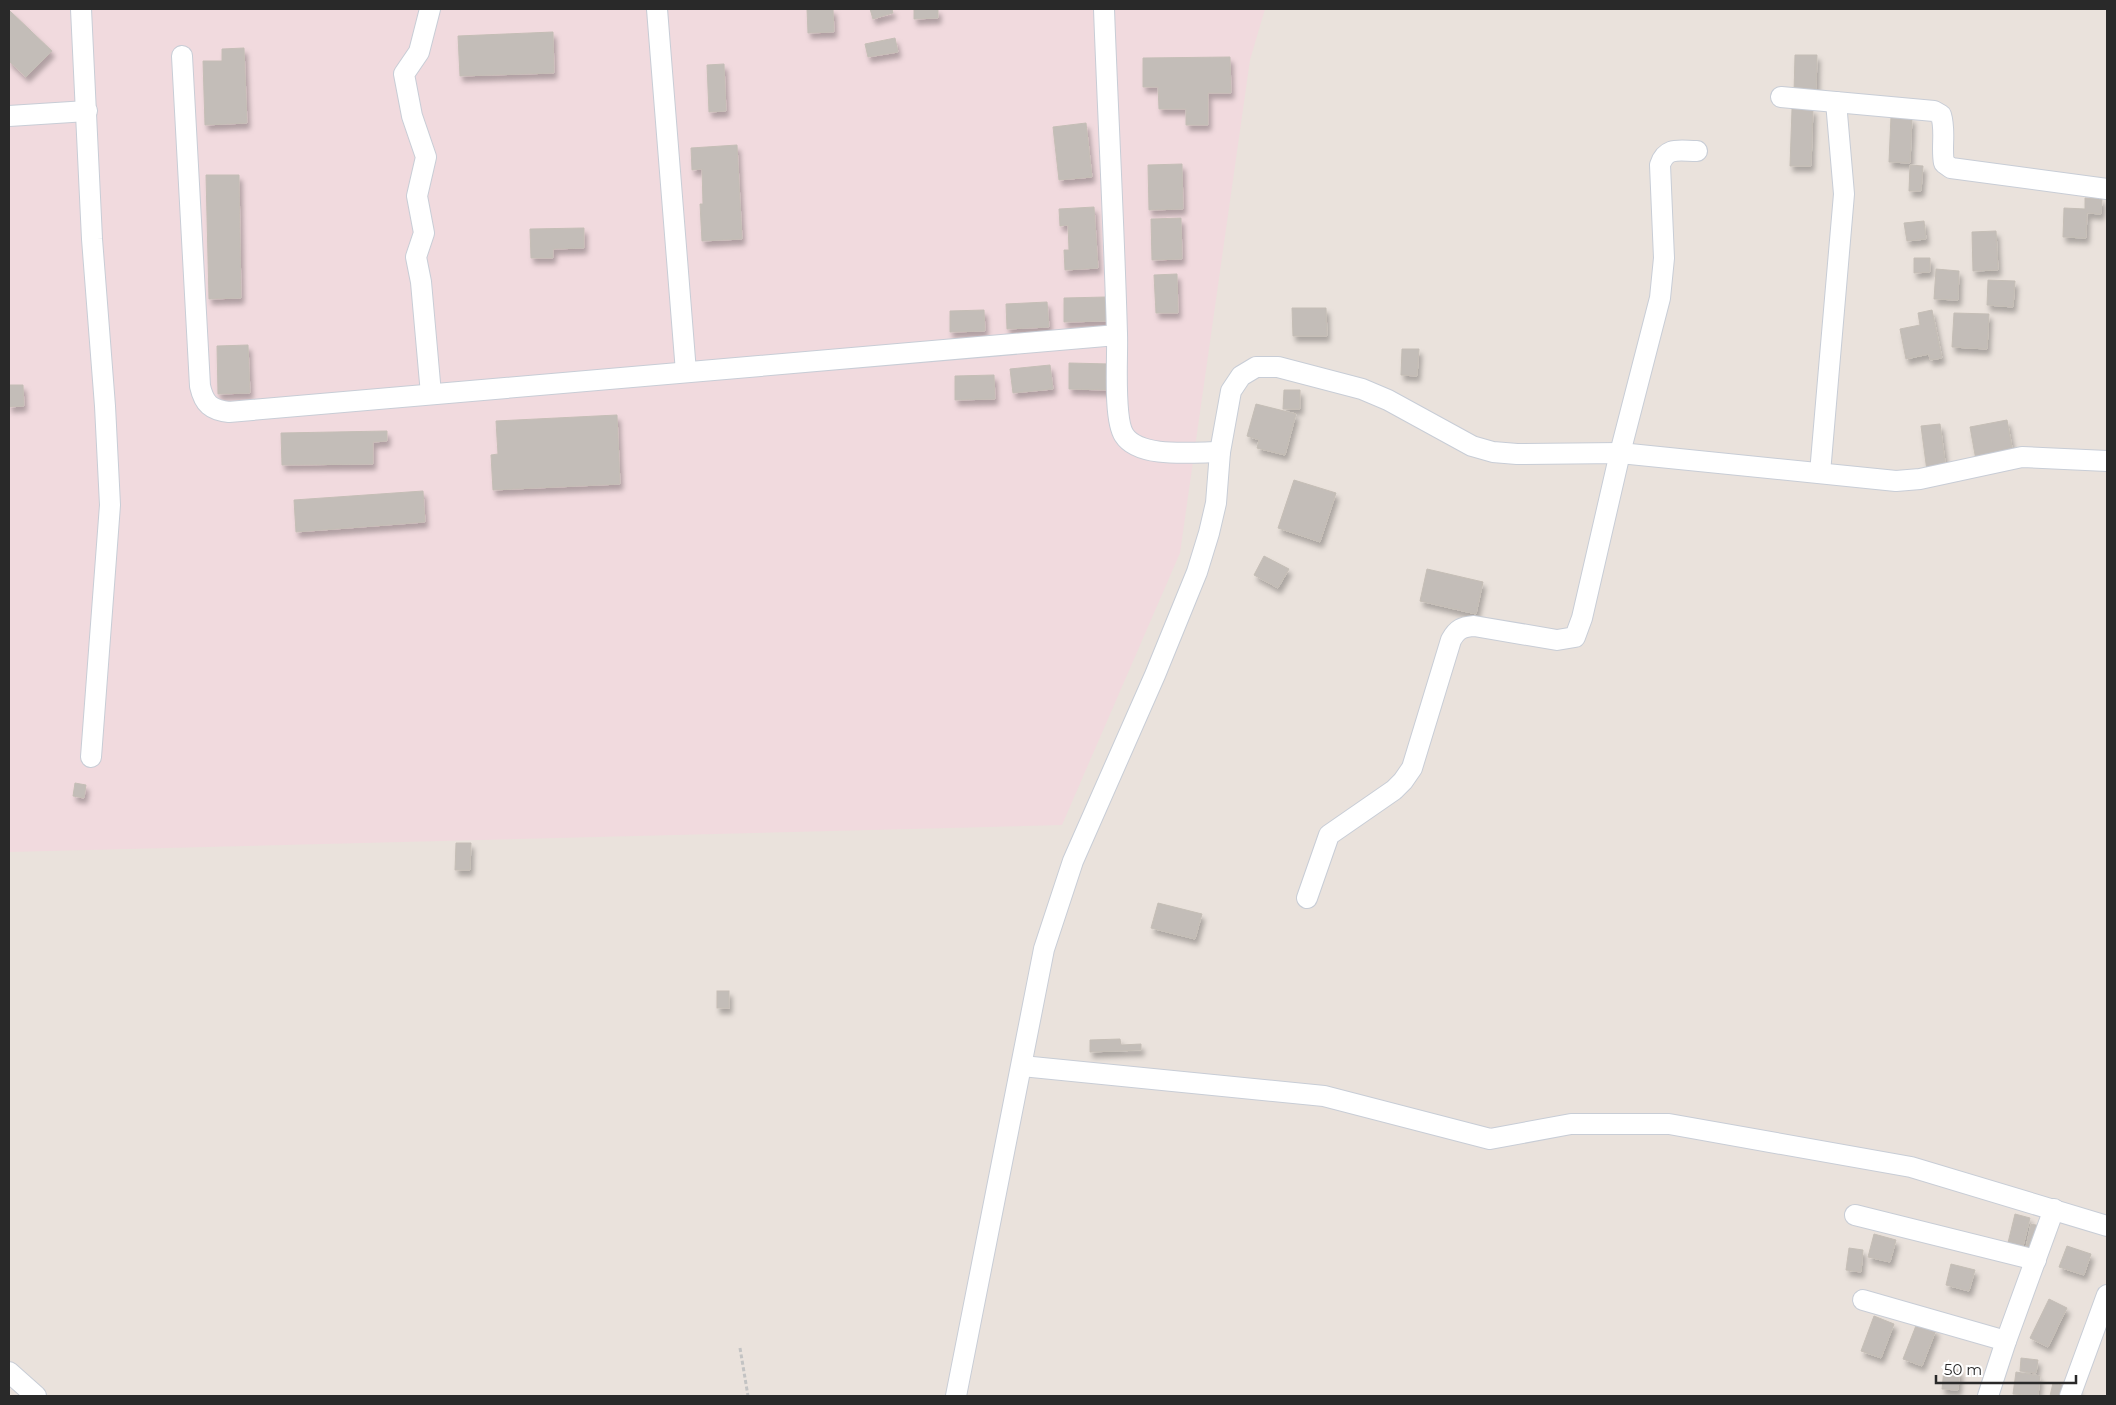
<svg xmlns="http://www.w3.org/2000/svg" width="2116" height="1405" font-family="Montserrat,sans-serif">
<defs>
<filter id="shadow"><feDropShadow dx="3" dy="5.5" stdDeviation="2.5" flood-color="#0004"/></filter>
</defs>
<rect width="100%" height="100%" fill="#eae2dc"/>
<!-- medical -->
<path fill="#f1dade" d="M 9,9 L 1265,9 L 1250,60 L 1180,553 L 1062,825 L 9,852 Z"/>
<!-- building -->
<g fill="#c3bdb8" stroke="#c5beb6" filter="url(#shadow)">
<path d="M 807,9 L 833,9 L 834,32 L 808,33 Z"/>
<path d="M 870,9 L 892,9 L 893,13 L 873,19 Z"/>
<path d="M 914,9 L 938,9 L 938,18 L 914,19 Z"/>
<path d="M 9,10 L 52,51 L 26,77 L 9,61 Z"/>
<path d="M 553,32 L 554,73 L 460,76 L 458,36 Z"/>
<path d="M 895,38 L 898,52 L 868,57 L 865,44 Z"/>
<path d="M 244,48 L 247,123 L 205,125 L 203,61 L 222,61 L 222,49 Z"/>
<path d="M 1795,55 L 1817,55 L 1816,92 L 1794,92 Z"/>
<path d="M 1230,57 L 1231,93 L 1208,93 L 1208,125 L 1186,125 L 1186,109 L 1159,109 L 1158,87 L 1143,87 L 1143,58 Z"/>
<path d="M 724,64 L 726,111 L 709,112 L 707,65 Z"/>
<path d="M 1792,109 L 1813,109 L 1811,166 L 1790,166 Z"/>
<path d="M 1891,116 L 1912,118 L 1910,163 L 1889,162 Z"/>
<path d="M 1086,123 L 1092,177 L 1059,180 L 1053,127 Z"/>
<path d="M 737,145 L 742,239 L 702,241 L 700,204 L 703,204 L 702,169 L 692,170 L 691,148 Z"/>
<path d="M 1182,164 L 1183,209 L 1149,210 L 1148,165 Z"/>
<path d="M 1910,165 L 1923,166 L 1921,191 L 1909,191 Z"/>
<path d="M 206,175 L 239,175 L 241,298 L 209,299 Z"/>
<path d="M 2085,198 L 2102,199 L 2101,214 L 2087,213 L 2086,238 L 2063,237 L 2064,208 L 2085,209 Z"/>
<path d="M 1094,207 L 1098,268 L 1065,270 L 1064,250 L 1069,250 L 1068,225 L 1060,226 L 1059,209 Z"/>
<path d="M 1181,218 L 1182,259 L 1152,260 L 1151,219 Z"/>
<path d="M 1924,221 L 1926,239 L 1907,241 L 1904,223 Z"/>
<path d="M 584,228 L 584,248 L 553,249 L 553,258 L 531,258 L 530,229 Z"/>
<path d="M 1996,231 L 1998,270 L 1973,271 L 1972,232 Z"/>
<path d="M 1914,258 L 1930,258 L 1930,272 L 1914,273 Z"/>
<path d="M 1936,269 L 1959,271 L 1958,300 L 1934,299 Z"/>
<path d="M 1177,274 L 1178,313 L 1156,313 L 1154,275 Z"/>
<path d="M 1988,280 L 2015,281 L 2013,307 L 1987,305 Z"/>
<path d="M 1106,297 L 1107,321 L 1064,322 L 1064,298 Z"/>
<path d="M 1047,302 L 1049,327 L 1007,329 L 1006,304 Z"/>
<path d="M 1292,308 L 1326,308 L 1327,336 L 1293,336 Z"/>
<path d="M 984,310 L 985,331 L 950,332 L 950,311 Z"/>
<path d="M 1932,310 L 1942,358 L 1930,360 L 1929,354 L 1906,359 L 1900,329 L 1920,325 L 1918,313 Z"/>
<path d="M 1954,313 L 1989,314 L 1987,349 L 1952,347 Z"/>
<path d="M 248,345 L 250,393 L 218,394 L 217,346 Z"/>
<path d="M 1402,349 L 1419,349 L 1417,376 L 1401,375 Z"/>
<path d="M 1069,363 L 1110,364 L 1109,390 L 1069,389 Z"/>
<path d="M 1050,365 L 1053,389 L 1013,393 L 1010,369 Z"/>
<path d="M 994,375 L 995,399 L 955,400 L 955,376 Z"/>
<path d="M 9,385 L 23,385 L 24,406 L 9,407 Z"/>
<path d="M 1284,390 L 1300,390 L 1300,409 L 1283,409 Z"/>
<path d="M 1256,404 L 1296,414 L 1285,455 L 1257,448 L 1259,440 L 1247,436 Z"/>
<path d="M 617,415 L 620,484 L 493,490 L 491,455 L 498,454 L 496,421 Z"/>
<path d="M 2007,420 L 2013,453 L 1976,460 L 1970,427 Z"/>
<path d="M 1940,424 L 1946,469 L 1927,471 L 1921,426 Z"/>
<path d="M 387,431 L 387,441 L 373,442 L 373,464 L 282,465 L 281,433 Z"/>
<path d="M 1294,480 L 1336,493 L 1320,542 L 1278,528 Z"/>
<path d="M 423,491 L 425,522 L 296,532 L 294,500 Z"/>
<path d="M 1264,556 L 1289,569 L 1278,588 L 1254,575 Z"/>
<path d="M 1427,569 L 1483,582 L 1476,614 L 1420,601 Z"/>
<path d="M 75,783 L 86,785 L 84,798 L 73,796 Z"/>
<path d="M 456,843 L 471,843 L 470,870 L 455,870 Z"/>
<path d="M 1158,903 L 1202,914 L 1195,939 L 1151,928 Z"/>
<rect x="717" y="991" width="12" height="17"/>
<path d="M 1120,1039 L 1121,1045 L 1141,1044 L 1141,1050 L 1090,1052 L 1090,1040 Z"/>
<path d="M 2015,1214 L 2030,1218 L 2021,1254 L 2006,1251 Z"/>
<path d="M 2031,1224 L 2050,1228 L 2024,1257 Z"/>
<path d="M 1874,1234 L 1896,1240 L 1890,1262 L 1868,1257 Z"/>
<path d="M 2067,1246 L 2091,1254 L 2084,1275 L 2059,1267 Z"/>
<path d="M 1849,1248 L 1863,1250 L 1861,1272 L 1846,1270 Z"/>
<path d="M 1951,1264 L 1975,1270 L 1969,1291 L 1946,1285 Z"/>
<path d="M 2049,1299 L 2067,1308 L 2048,1347 L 2030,1338 Z"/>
<path d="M 1874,1316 L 1894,1324 L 1881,1358 L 1861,1351 Z"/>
<path d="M 1917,1323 L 1936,1330 L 1922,1366 L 1903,1359 Z"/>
<path d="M 2021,1358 L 2038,1360 L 2036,1373 L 2020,1371 Z"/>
<path d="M 1944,1369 L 1960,1370 L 1958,1390 L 1942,1389 Z"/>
<path d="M 2016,1372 L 2040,1376 L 2038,1396 L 2013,1394 Z"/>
<path d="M 2053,1383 L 2079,1389 L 2077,1396 L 2050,1396 Z"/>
</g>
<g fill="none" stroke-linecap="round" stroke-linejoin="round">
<!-- minor casing -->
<g stroke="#c8cdd6" stroke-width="22">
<g id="minor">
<path d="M 81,9 L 92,239 L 105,406 L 110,505 L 91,757"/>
<path d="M 430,9 L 419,52 L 404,74 L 412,116 L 426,157 L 417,196 L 424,233 L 416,257 L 421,282 L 431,394"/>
<path d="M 657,9 L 686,372"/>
<path d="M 1104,9 C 1108,117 1114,225 1117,334 C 1118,356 1113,418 1124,435 C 1139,459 1195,452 1220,452"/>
<path d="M 182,56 L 200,386 C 204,404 211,410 229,412 L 1117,335"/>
<path d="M 1781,97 L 1934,111 L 1941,115 C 1946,131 1941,147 1944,163 L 1951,168 L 2107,189"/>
<path d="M 9,116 L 87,111"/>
<path d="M 1820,473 L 1844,194 L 1836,102"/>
<path d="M 1307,898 L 1329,835 L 1394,790 L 1403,781 L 1412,768 L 1451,640 C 1457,629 1462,627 1474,626 L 1557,640 L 1575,637 L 1582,618 L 1620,453 L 1660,298 L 1664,258 L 1660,165 C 1666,146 1680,151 1697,151"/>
<path d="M 1022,1066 L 1324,1096 L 1490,1139 L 1571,1124 L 1669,1124 L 1911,1167 L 2107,1226"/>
<path d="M 1855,1215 L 2036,1260"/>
<path d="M 1863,1300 L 2006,1341"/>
<path d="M 9,1372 L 36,1396"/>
<path d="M 956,1396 L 1044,949 L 1073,861 L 1155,675 L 1197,572 L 1209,533 L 1216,503 L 1220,452 L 1231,391 L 1241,376 L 1256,367 L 1278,367 L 1362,389 L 1388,400 L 1472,446 L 1493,452 L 1517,454 L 1620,453 L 1896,481 L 1920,479 L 2022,457 L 2107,461"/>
<path d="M 1988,1396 L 2006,1341 L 2054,1209"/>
<path d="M 2070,1396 L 2107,1295"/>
</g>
</g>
<!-- path -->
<path stroke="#c3c3c3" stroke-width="3" stroke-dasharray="4 2.5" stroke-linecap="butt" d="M 740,1348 L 748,1396"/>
<!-- minor -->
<use href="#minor" stroke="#fff" stroke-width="20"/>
</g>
<!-- border -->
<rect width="2116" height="1405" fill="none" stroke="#292929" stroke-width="20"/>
<!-- scale -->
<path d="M1936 1375v8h140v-8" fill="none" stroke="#292929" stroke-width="2.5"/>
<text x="1944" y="1375" font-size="15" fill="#292929" stroke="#ffffff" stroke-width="4" paint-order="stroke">50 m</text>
</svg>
